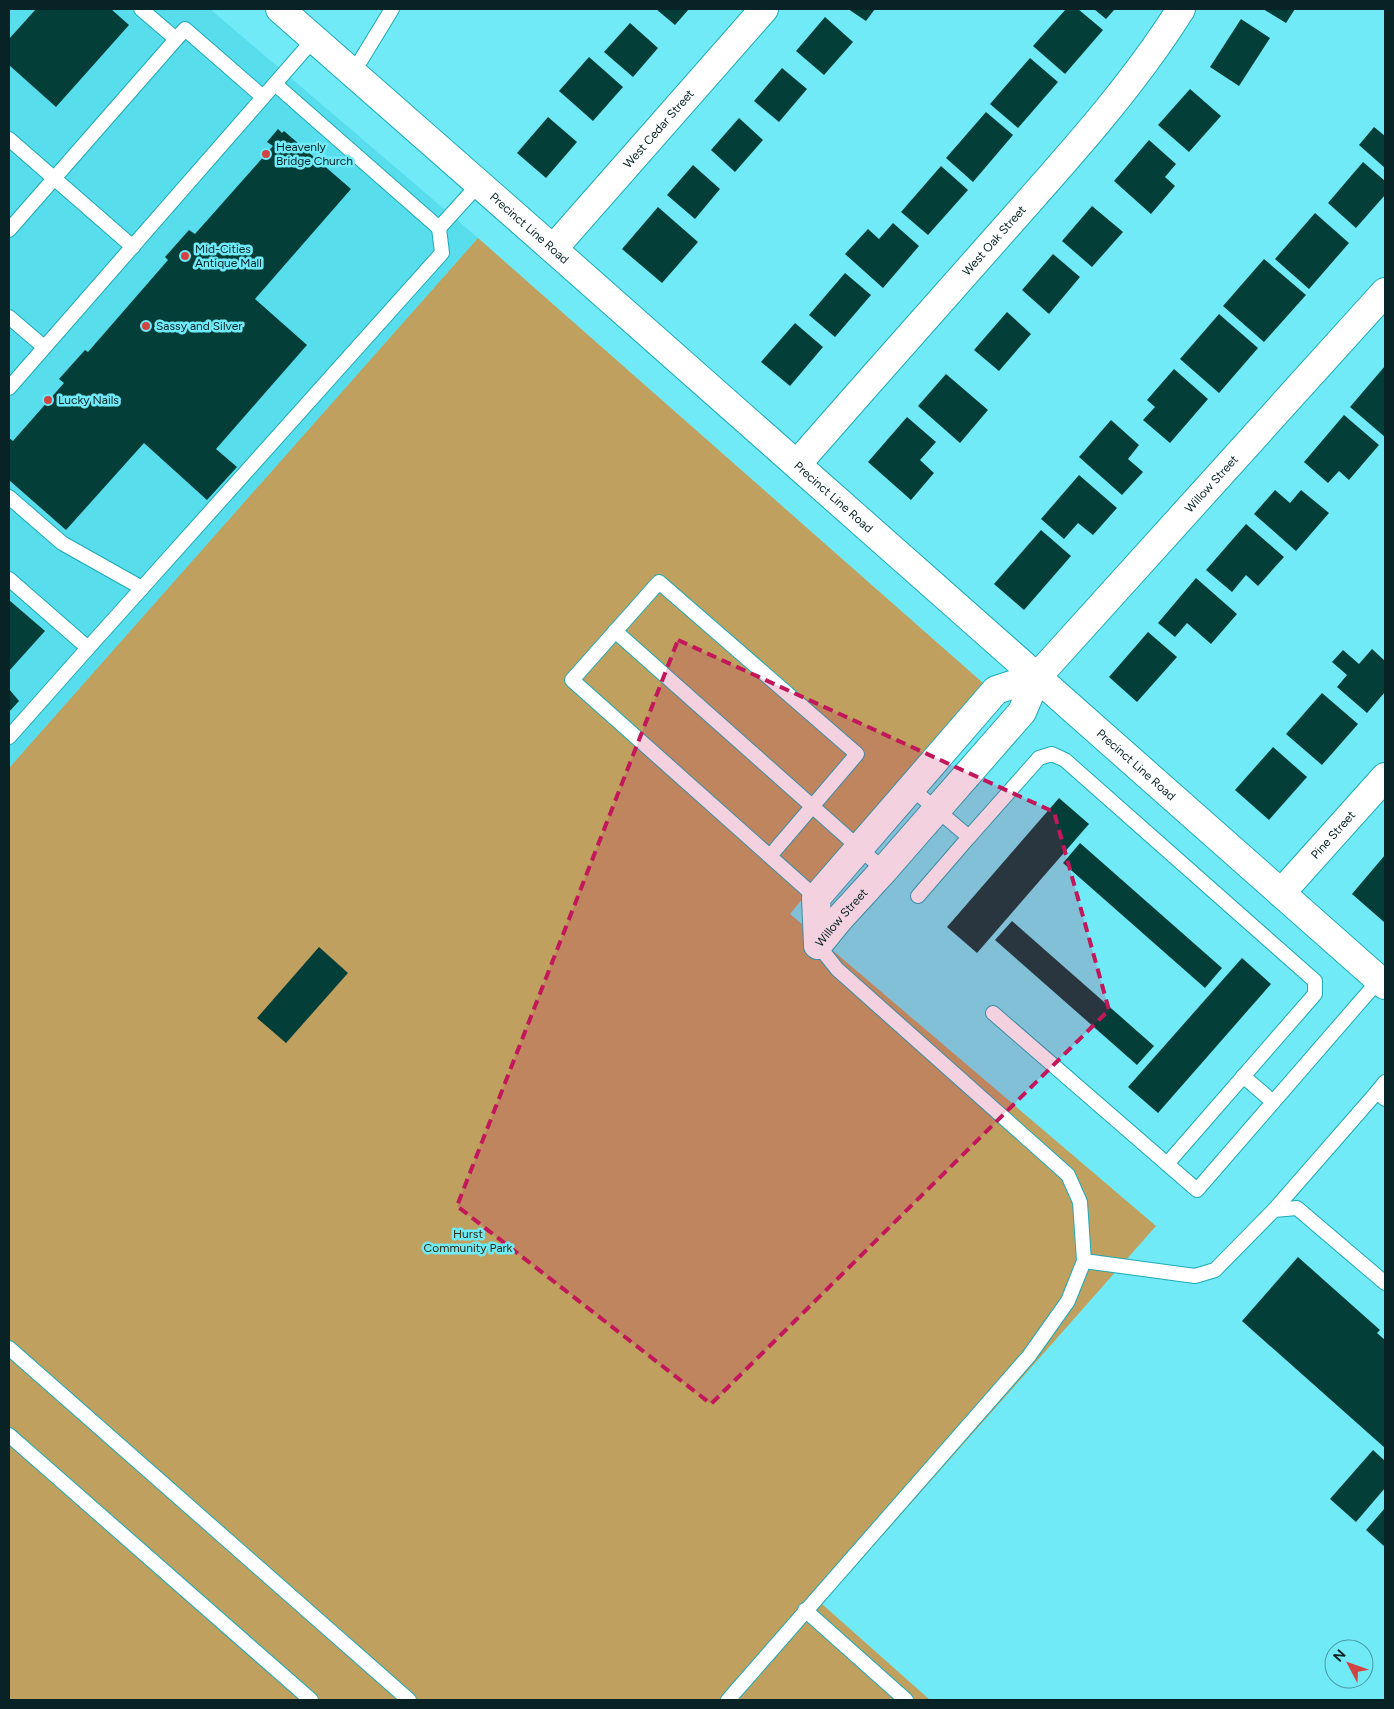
<svg xmlns="http://www.w3.org/2000/svg" width="1394" height="1709" font-family="Figtree,sans-serif">
<rect width="100%" height="100%" fill="#71eaf7"/>
<!-- built -->
<path fill="#57ddec" d="M 9,9 L 210,9 L 478,238 L 9,768 Z"/>
<!-- green -->
<path fill="#bfa05f" d="M 478,238 L 983,683 L 790,914 L 1156,1226 L 822,1604 L 930,1700 L 9,1700 L 9,768 Z"/>
<!-- building -->
<g fill="#033e39">
<path d="M 36,9 L 111,9 L 129,25 L 56,107 L 9,65 L 9,39 Z"/>
<path d="M 656,9 L 689,9 L 675,25 Z"/>
<path d="M 848,9 L 875,9 L 866,21 Z"/>
<path d="M 1066,9 L 1078,9 L 1103,30 L 1065,74 L 1033,46 Z"/>
<path d="M 1094,9 L 1115,9 L 1106,19 Z"/>
<path d="M 1263,9 L 1295,9 L 1286,23 Z"/>
<path d="M 825,17 L 853,42 L 824,75 L 796,51 Z"/>
<path d="M 1241,19 L 1270,38 L 1239,86 L 1210,67 Z"/>
<path d="M 630,23 L 658,48 L 633,77 L 604,52 Z"/>
<path d="M 589,57 L 623,87 L 593,121 L 559,91 Z"/>
<path d="M 1030,58 L 1058,82 L 1018,128 L 990,104 Z"/>
<path d="M 782,68 L 807,89 L 779,122 L 754,101 Z"/>
<path d="M 1190,89 L 1221,116 L 1189,152 L 1158,125 Z"/>
<path d="M 986,112 L 1013,135 L 973,182 L 946,158 Z"/>
<path d="M 548,117 L 577,142 L 546,178 L 517,153 Z"/>
<path d="M 739,118 L 763,140 L 735,172 L 711,150 Z"/>
<path d="M 1374,127 L 1385,136 L 1385,168 L 1359,145 Z"/>
<path d="M 278,129 L 282,133 L 284,131 L 351,189 L 255,299 L 307,345 L 216,449 L 237,467 L 207,500 L 144,443 L 66,530 L 9,480 L 9,438 L 13,441 L 64,383 L 59,379 L 85,350 L 88,352 L 168,260 L 165,257 L 189,230 L 195,234 L 266,154 L 273,146 L 267,142 Z"/>
<path d="M 1149,140 L 1176,164 L 1165,177 L 1175,186 L 1151,214 L 1114,181 Z"/>
<path d="M 1363,162 L 1385,181 L 1385,195 L 1356,228 L 1328,203 Z"/>
<path d="M 693,165 L 720,189 L 695,219 L 667,195 Z"/>
<path d="M 941,166 L 968,190 L 928,235 L 901,212 Z"/>
<path d="M 1092,206 L 1123,232 L 1092,267 L 1062,241 Z"/>
<path d="M 658,207 L 698,242 L 662,283 L 622,249 Z"/>
<path d="M 1315,213 L 1349,243 L 1309,289 L 1275,259 Z"/>
<path d="M 893,223 L 919,246 L 883,288 L 845,254 L 868,229 L 879,239 Z"/>
<path d="M 1053,254 L 1080,277 L 1049,314 L 1022,290 Z"/>
<path d="M 1264,259 L 1306,295 L 1264,342 L 1223,306 Z"/>
<path d="M 845,273 L 871,295 L 835,337 L 809,315 Z"/>
<path d="M 1007,312 L 1031,334 L 999,371 L 974,350 Z"/>
<path d="M 1219,314 L 1258,348 L 1219,393 L 1180,359 Z"/>
<path d="M 795,323 L 823,347 L 790,386 L 761,362 Z"/>
<path d="M 1385,366 L 1385,437 L 1350,407 Z"/>
<path d="M 1174,369 L 1208,399 L 1170,443 L 1143,420 L 1155,407 L 1147,400 Z"/>
<path d="M 946,374 L 988,410 L 960,443 L 918,406 Z"/>
<path d="M 1344,415 L 1379,445 L 1349,480 L 1339,471 L 1328,483 L 1304,462 Z"/>
<path d="M 907,417 L 936,442 L 920,460 L 934,473 L 911,500 L 868,462 Z"/>
<path d="M 1111,420 L 1139,445 L 1128,459 L 1143,472 L 1122,495 L 1079,457 Z"/>
<path d="M 1079,475 L 1117,508 L 1093,535 L 1078,523 L 1064,539 L 1041,519 Z"/>
<path d="M 1275,490 L 1290,503 L 1301,490 L 1329,513 L 1296,551 L 1254,514 Z"/>
<path d="M 1246,524 L 1284,557 L 1258,586 L 1246,575 L 1232,592 L 1206,570 Z"/>
<path d="M 1041,530 L 1071,556 L 1024,610 L 994,584 Z"/>
<path d="M 1196,578 L 1237,614 L 1211,644 L 1187,623 L 1175,637 L 1158,623 Z"/>
<path d="M 9,600 L 45,631 L 9,671 Z"/>
<path d="M 1148,632 L 1177,657 L 1137,702 L 1109,677 Z"/>
<path d="M 1372,649 L 1385,661 L 1385,692 L 1367,713 L 1337,687 L 1347,675 L 1332,662 L 1343,650 L 1359,664 Z"/>
<path d="M 9,689 L 19,701 L 9,712 Z"/>
<path d="M 1322,693 L 1358,724 L 1322,765 L 1286,734 Z"/>
<path d="M 1273,747 L 1307,777 L 1269,820 L 1235,790 Z"/>
<path d="M 1059,798 L 1089,824 L 977,953 L 947,927 Z"/>
<path d="M 1080,843 L 1222,968 L 1205,988 L 1063,863 Z"/>
<path d="M 1385,855 L 1385,920 L 1384,922 L 1352,894 Z"/>
<path d="M 1012,921 L 1154,1046 L 1137,1065 L 995,940 Z"/>
<path d="M 319,947 L 348,973 L 286,1043 L 257,1018 Z"/>
<path d="M 1242,958 L 1271,984 L 1158,1113 L 1128,1087 Z"/>
<path d="M 1298,1257 L 1380,1330 L 1377,1333 L 1385,1340 L 1385,1448 L 1242,1321 Z"/>
<path d="M 1373,1450 L 1385,1461 L 1385,1488 L 1356,1522 L 1330,1499 Z"/>
<path d="M 1385,1508 L 1385,1547 L 1366,1530 Z"/>
</g>
<g fill="none" stroke-linecap="round" stroke-linejoin="round">
<!-- lane casing -->
<g stroke="#1eaab6" stroke-width="16">
<g id="lane">
<path d="M 141,9 L 176,39"/>
<path d="M 353,73 L 392,9"/>
<path d="M 275,84 L 439,228 L 479,184"/>
<path d="M 9,139 L 133,247"/>
<path d="M 9,230 L 185,29 L 263,97"/>
<path d="M 9,317 L 44,347"/>
<path d="M 9,388 L 314,39"/>
<path d="M 9,497 L 62,543 L 142,588 L 442,253 L 439,228"/>
<path d="M 9,579 L 88,648 L 142,588"/>
<path d="M 615,631 L 884,870"/>
<path d="M 9,737 L 88,648"/>
<path d="M 911,788 L 969,837 L 918,896"/>
<path d="M 969,837 L 1039,758 L 1052,754 L 1065,760 L 1315,981 L 1315,994 L 1167,1164"/>
<path d="M 770,856 L 857,754 L 659,582 L 572,680 L 820,901"/>
<path d="M 993,1013 L 1197,1190 L 1379,980"/>
<path d="M 1243,1076 L 1273,1102"/>
<path d="M 1377,1092 L 1385,1082"/>
<path d="M 1274,1210 L 1377,1092 L 1385,1099"/>
<path d="M 1084,1261 L 1195,1276 L 1215,1270 L 1274,1210 L 1297,1208 L 1385,1283"/>
<path d="M 9,1348 L 409,1700"/>
<path d="M 9,1435 L 311,1700"/>
<path d="M 805,1610 L 906,1700"/>
<path d="M 728,1700 L 1029,1356 L 1068,1301 L 1084,1261 L 1080,1202 L 1068,1175 L 837,969 L 818,945"/>
</g>
</g>
<!-- street casing -->
<g stroke="#1eaab6" stroke-width="30">
<g id="street">
<path id="s1" d="M 553,249 L 764,9"/>
<path id="s2" d="M 797,464 C 867,384 937,305 1008,225 C 1069,156 1132,87 1181,9"/>
<path id="s3" d="M 1281,893 L 1385,777"/>
<path id="s4" d="M 818,945 L 840,918 L 884,870 L 1022,712 L 1037,677 L 1385,292"/>
<path d="M 818,945 L 816,898 L 996,690 L 1037,677"/>
</g>
</g>
<!-- secondary casing -->
<g stroke="#1eaab6" stroke-width="30">
<g id="secondary">
<path id="s5" d="M 280,9 L 553,249 L 1385,985"/>
</g>
</g>
<!-- lane -->
<use href="#lane" stroke="#fff" stroke-width="14"/>
<!-- street -->
<use href="#street" stroke="#fff" stroke-width="28"/>
<!-- secondary -->
<use href="#secondary" stroke="#fff" stroke-width="28"/>
</g>
<!-- marked area -->
<path fill="#c2185b" fill-opacity="0.2" stroke="#c2185b" stroke-width="4" stroke-dasharray="10 6" stroke-linejoin="round" d="M 678,640 L 1054,812 L 1109,1010 L 711,1404 L 457,1206 Z"/>
<!-- markers -->
<g fill="#d24342" stroke="#71eaf7" stroke-width="2">
<circle cx="266" cy="154" r="5"/>
<circle cx="185" cy="256" r="5"/>
<circle cx="146" cy="326" r="5"/>
<circle cx="48" cy="400" r="5"/>
</g>
<g text-anchor="middle" dominant-baseline="central" stroke-width="5" stroke-linejoin="round" paint-order="stroke">
<!-- street labels -->
<g font-size="12" fill="#082326" stroke="#71eaf7">
<text stroke="none"><textPath href="#s1" startOffset="160">West Cedar Street</textPath></text>
<text stroke="none"><textPath href="#s5" startOffset="332">Precinct Line Road</textPath></text>
<text stroke="none"><textPath href="#s2" startOffset="298">West Oak Street</textPath></text>
<text stroke="none"><textPath href="#s4" startOffset="608">Willow Street</textPath></text>
<text stroke="none"><textPath href="#s5" startOffset="738">Precinct Line Road</textPath></text>
<text stroke="none"><textPath href="#s5" startOffset="1142">Precinct Line Road</textPath></text>
<text stroke="none"><textPath href="#s3" startOffset="78">Pine Street</textPath></text>
<text stroke="none"><textPath href="#s4" startOffset="36">Willow Street</textPath></text>
</g>
<!-- poi labels -->
<g font-size="12" fill="#082326" stroke="#71eaf7" text-anchor="start">
<text x="276" y="147">Heavenly<tspan x="276" dy="14">Bridge Church</tspan></text>
<text x="195" y="249">Mid-Cities<tspan x="195" dy="14">Antique Mall</tspan></text>
<text x="156" y="326">Sassy and Silver</text>
<text x="58" y="400">Lucky Nails</text>
</g>
<!-- park labels -->
<g font-size="12" fill="#372a0b" stroke="#71eaf7">
<text x="468" y="1234">Hurst<tspan x="468" dy="14">Community Park</tspan></text>
</g>
</g>
<!-- border -->
<rect width="1394" height="1709" fill="none" stroke="#082326" stroke-width="20"/>
<!-- north arrow -->
<g transform="translate(1349 1664) rotate(311)"><circle r="24" fill="#71eaf7" stroke="#479aa3"/>
<path d="M0-4L9 19L0 12L-9 19Z" fill="#d24342"/>
<text y="-8" font-size="14" font-weight="bold" text-anchor="middle" fill="#082326">N</text>
</g>
</svg>
